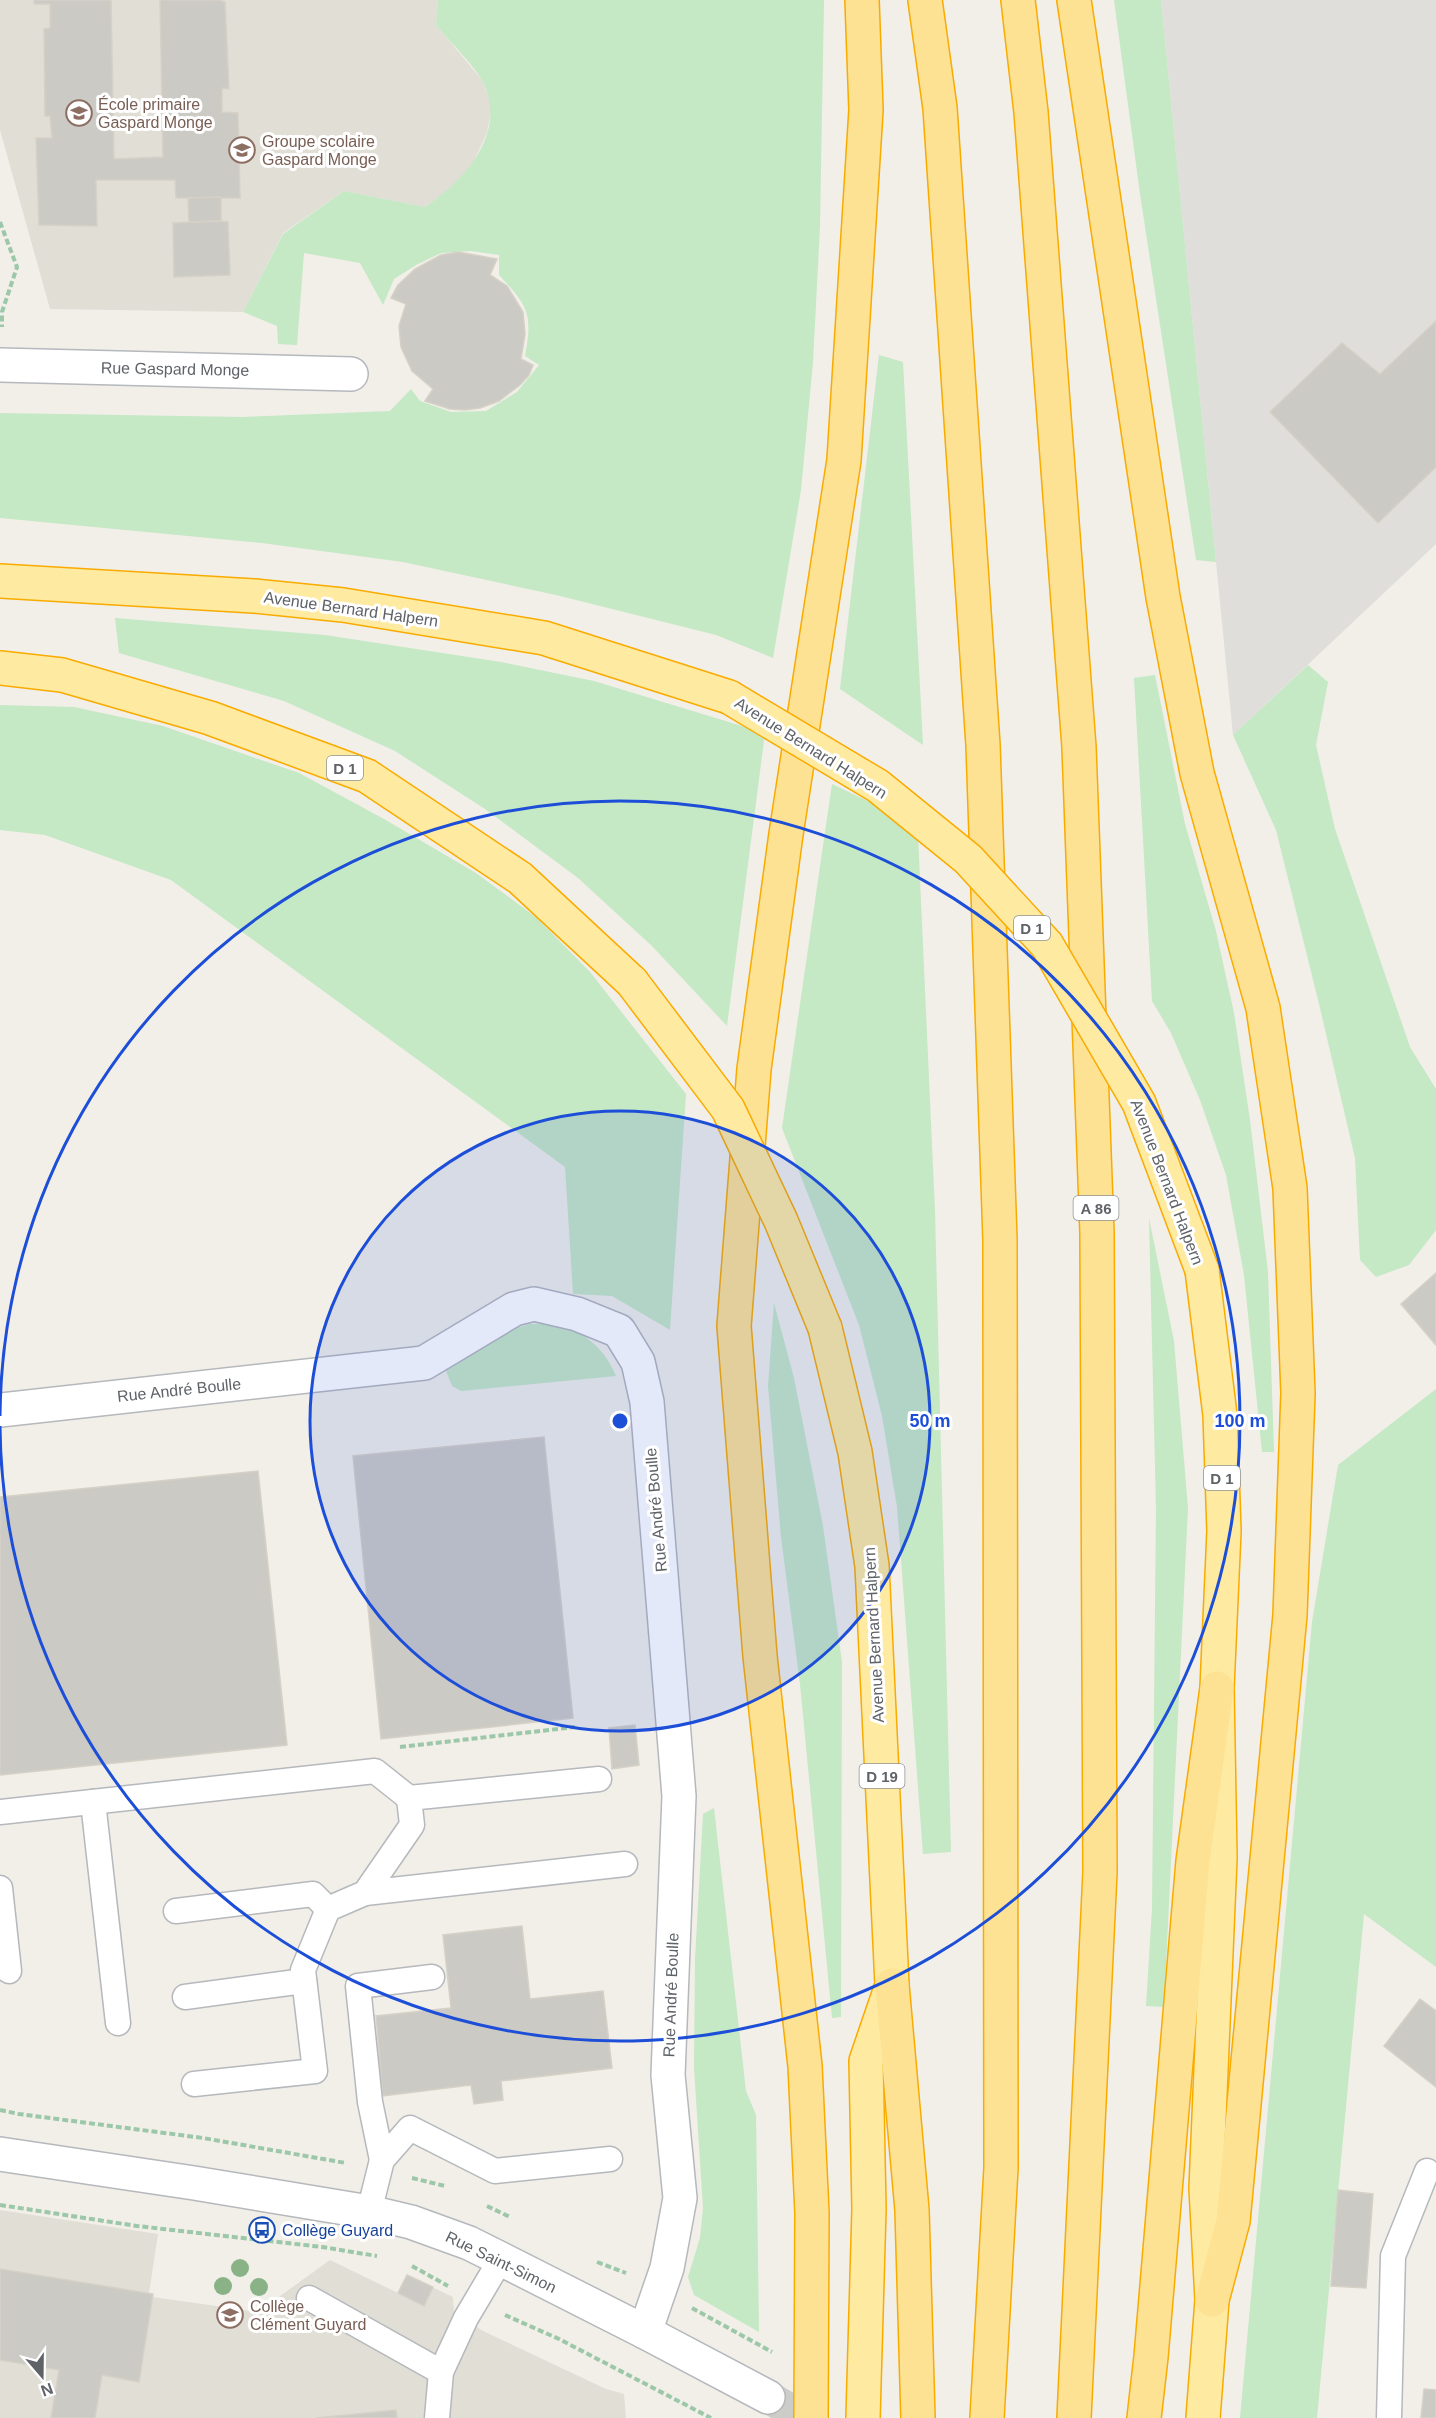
<svg xmlns="http://www.w3.org/2000/svg" width="1436" height="2418" font-family="Arial,sans-serif">
<rect width="100%" height="100%" fill="#f1efe8"/>
<!-- industrial -->
<path fill="#e0deda" d="M 1161,0 L 1436,0 L 1436,544 L 1233,735 Z"/>
<!-- education -->
<g fill="#e1ded6">
<path d="M 0,0 L 438,0 L 436,25 L 482,80 L 492,105 L 487,133 L 471,167 L 450,189 L 425,207 L 344,191 L 283,233 L 243,312 L 50,309 L 0,130 Z"/>
<path d="M 0,2210 L 158,2234 L 149,2293 L 153,2294 L 153,2297 L 258,2312 L 330,2260 L 398,2293 L 407,2275 L 453,2297 L 454,2312 L 483,2331 L 606,2389 L 624,2394 L 626,2418 L 0,2418 Z"/>
</g>
<!-- green -->
<g fill="#c5e8c5">
<path d="M 438,0 L 824,0 L 820,226 L 813,362 L 801,490 L 773,658 L 716,635 L 556,595 L 403,562 L 262,543 L 0,518 L 0,413 L 242,417 L 390,411 L 411,389 L 420,401 L 451,412 L 486,411 L 517,392 L 539,365 L 525,356 C 533,313 528,306 499,275 L 499,255 L 471,251 L 441,253 L 416,265 L 394,279 L 383,305 L 360,263 L 304,253 L 297,345 L 278,344 L 277,326 L 243,312 L 283,234 L 344,191 L 425,207 C 465,180 508,133 483,82 C 474,65 449,41 436,25 Z"/>
<path d="M 1114,0 L 1161,0 L 1216,562 L 1196,560 L 1140,194 Z"/>
<path d="M 879,355 L 903,362 L 923,745 L 840,689 Z"/>
<path d="M 115,618 L 325,635 L 501,662 L 594,681 L 765,733 L 727,1026 L 652,946 L 578,878 L 485,809 L 395,751 L 284,701 L 119,653 Z"/>
<path d="M 1308,665 L 1328,682 L 1316,745 L 1335,829 L 1410,1047 L 1436,1089 L 1436,1230 L 1409,1265 L 1376,1277 L 1360,1260 L 1355,1158 L 1320,1008 L 1276,830 L 1233,735 Z"/>
<path d="M 1155,675 L 1185,824 L 1216,931 L 1234,1013 L 1250,1120 L 1268,1272 L 1274,1452 L 1262,1452 L 1244,1275 L 1226,1175 L 1200,1100 L 1171,1033 L 1152,1001 L 1134,678 Z"/>
<path d="M 0,705 L 74,707 L 163,726 L 299,773 L 384,819 L 476,873 L 537,918 L 590,972 L 686,1094 L 670,1330 L 612,1296 L 573,1294 L 565,1167 L 171,880 L 45,835 L 0,830 Z"/>
<path d="M 832,784 L 874,804 L 918,835 L 935,1211 L 951,1852 L 923,1854 L 897,1507 L 882,1416 L 859,1325 L 782,1128 Z"/>
<path d="M 1149,1218 L 1174,1341 L 1188,1508 L 1164,2007 L 1146,2006 L 1152,1909 L 1156,1509 Z"/>
<path d="M 774,1303 L 794,1378 L 823,1526 L 842,1662 L 841,2017 L 832,2018 L 800,1684 L 781,1537 L 768,1386 Z"/>
<path d="M 529,1324 C 536,1324 545,1323 553,1324 C 581,1327 606,1350 616,1376 L 461,1391 L 452,1386 L 446,1371 L 504,1332 Z"/>
<path d="M 1436,1389 L 1436,1967 L 1364,1914 L 1317,2418 L 1240,2418 L 1312,1622 L 1338,1465 Z"/>
<path d="M 714,1808 L 746,2091 L 756,2115 L 759,2332 L 694,2295 L 688,2277 L 700,2238 L 703,2208 L 694,2068 L 695,1959 L 703,1814 Z"/>
</g>
<!-- building -->
<g fill="#cccac5" stroke="#d6d1c6" stroke-width="1.5">
<path d="M 34,0 L 111,0 L 114,159 L 163,157 L 160,0 L 219,0 L 225,2 L 229,89 L 222,88 L 222,112 L 238,113 L 240,198 L 176,198 L 175,180 L 96,180 L 97,226 L 39,225 L 36,138 L 52,138 L 50,116 L 45,116 L 44,29 L 50,28 L 50,4 L 34,4 Z"/>
<path d="M 221,197 L 221,221 L 189,222 L 188,198 Z"/>
<path d="M 221,221 L 228,222 L 230,275 L 174,277 L 173,223 Z"/>
<path d="M 458,252 L 497,259 L 490,275 L 507,286 L 523,312 L 525,334 L 521,359 L 533,365 L 529,375 L 520,385 L 499,401 L 480,408 L 465,410 L 450,409 L 425,401 L 433,389 L 412,371 L 401,347 L 399,326 L 406,304 L 391,298 L 398,285 L 415,269 L 441,255 Z"/>
<path d="M 1436,321 L 1436,467 L 1378,523 L 1270,412 L 1342,343 L 1380,374 Z"/>
<path d="M 1436,1273 L 1436,1345 L 1401,1304 Z"/>
<path d="M 544,1437 L 573,1718 L 381,1739 L 353,1456 Z"/>
<path d="M 258,1471 L 287,1745 L 0,1775 L 0,1497 Z"/>
<path d="M 635,1725 L 639,1765 L 612,1769 L 609,1728 Z"/>
<path d="M 522,1926 L 530,1999 L 603,1991 L 612,2068 L 501,2081 L 503,2100 L 474,2104 L 471,2085 L 383,2096 L 376,2016 L 451,2008 L 443,1935 Z"/>
<path d="M 1420,1999 L 1436,2011 L 1436,2087 L 1384,2046 Z"/>
<path d="M 1338,2190 L 1373,2194 L 1366,2288 L 1331,2286 Z"/>
<path d="M 0,2269 L 153,2294 L 139,2382 L 102,2375 L 95,2418 L 51,2418 L 59,2370 L 0,2360 Z"/>
<path d="M 407,2275 L 433,2287 L 424,2306 L 398,2293 Z"/>
<path d="M 1424,2389 L 1436,2390 L 1436,2418 L 1421,2418 Z"/>
<path d="M 396,2410 L 397,2418 L 316,2418 Z"/>
</g>
<g fill="none" stroke-linecap="round" stroke-linejoin="round">
<!-- minor-tunnel -->
<path stroke="#ccccc8" stroke-width="33" stroke-dasharray="33 16" stroke-linecap="butt" d="M 768,2397 L 804,2418"/>
<!-- service casing -->
<g stroke="#b5b8bc" stroke-width="27">
<g id="service">
<path d="M 93,1802 L 118,2023"/>
<path d="M 0,1812 L 375,1771 L 409,1798 L 599,1779"/>
<path d="M 0,1888 L 9,1971"/>
<path d="M 365,1893 L 625,1864"/>
<path d="M 176,1911 L 313,1894 L 328,1909"/>
<path d="M 185,1997 L 304,1981"/>
<path d="M 194,2084 L 315,2071 L 303,1970 L 328,1909 L 365,1893 L 412,1825 L 409,1798"/>
<path d="M 382,2160 L 370,2102 L 358,1986 L 432,1977"/>
<path d="M 369,2212 L 382,2160 L 410,2128 L 495,2171 L 610,2159"/>
<path d="M 309,2298 L 441,2372"/>
<path d="M 437,2418 L 441,2372 L 466,2318 L 501,2259"/>
<path d="M 1389,2418 L 1393,2256 L 1427,2171"/>
</g>
</g>
<!-- minor casing -->
<g stroke="#b5b8bc" stroke-width="36">
<g id="minor">
<path d="M 0,365 L 351,374"/>
<path d="M 0,1410 L 424,1363 L 514,1309 L 534,1304 L 577,1314 L 619,1331 L 638,1362 L 647,1402 L 679,1796 L 668,2075 L 680,2198 L 667,2268 L 645,2332"/>
<path d="M 0,2154 L 194,2183 L 369,2212 L 411,2222 L 469,2243 L 501,2259 L 645,2332 L 768,2397"/>
</g>
</g>
<!-- trunk casing -->
<g stroke="#f9ab00" stroke-width="36">
<g id="trunk">
<path d="M 0,581 L 254,596 L 343,605 L 544,638 L 729,697"/>
<path d="M 0,668 L 62,675 L 210,718 L 367,776 L 520,878 L 632,982"/>
<path d="M 1202,1270 L 1220,1415 L 1224,1531 L 1217,1688 L 1220,1858 L 1206,2188 L 1212,2300 L 1203,2418"/>
<path d="M 825,1328 L 855,1452 L 872,1566 L 892,1985 L 866,2061 L 869,2209 L 863,2418"/>
</g>
</g>
<!-- motorway casing -->
<g stroke="#f9ab00" stroke-width="36">
<g id="motorway">
<path d="M 925,0 L 940,108 L 983,745 L 1000,1240 L 1001,2168 L 987,2418"/>
<path d="M 1018,0 L 1031,112 L 1079,747 L 1097,1233 L 1100,1872 L 1074,2418"/>
<path d="M 1074,0 L 1163,597 L 1197,773 L 1263,1008 L 1290,1188 L 1298,1393 L 1290,1615 L 1233,2221 L 1212,2300"/>
<path d="M 892,1985 L 912,2210 L 918,2418"/>
<path d="M 811,2418 L 812,2213 L 805,2066 L 760,1656 L 734,1326 L 754,1069 L 786,834 L 844,460 L 866,110 L 862,0"/>
<path d="M 1144,2418 L 1151,2357 L 1193,1861 L 1217,1688"/>
</g>
</g>
<!-- path -->
<g stroke="#9cc7a9" stroke-width="4" stroke-dasharray="6 3" stroke-linecap="butt">
<path d="M 0,222 L 17,267 L 2,312 L 2,327"/>
<path d="M 400,1747 L 575,1727"/>
<path d="M 0,2110 L 19,2114 L 203,2138 L 346,2163"/>
<path d="M 412,2178 L 445,2186"/>
<path d="M 0,2205 L 137,2226 L 322,2247 L 377,2256"/>
<path d="M 487,2206 L 510,2217"/>
<path d="M 597,2262 L 626,2273"/>
<path d="M 412,2266 L 448,2286"/>
<path d="M 692,2308 L 772,2352"/>
<path d="M 505,2315 L 559,2339 L 711,2418"/>
</g>
<!-- service -->
<use href="#service" stroke="#fff" stroke-width="24"/>
<!-- minor -->
<use href="#minor" stroke="#fff" stroke-width="33"/>
<!-- trunk -->
<use href="#trunk" stroke="#feeaa1" stroke-width="33"/>
<!-- motorway -->
<use href="#motorway" stroke="#fde293" stroke-width="33"/>
<!-- trunk-bridge casing -->
<g stroke="#f9ab00" stroke-width="36" stroke-linecap="butt">
<g id="trunk-bridge">
<path d="M 729,697 L 878,786 L 968,859 L 1047,945 L 1139,1103 L 1202,1270"/>
<path d="M 632,982 L 728,1109 L 781,1221 L 825,1328"/>
</g>
</g>
<!-- trunk-bridge -->
<use href="#trunk-bridge" stroke="#feeaa1" stroke-width="33"/>
</g>
<!-- trees -->
<g fill="#89b387">
<circle cx="240" cy="2268" r="9"/>
<circle cx="223" cy="2286" r="9"/>
<circle cx="259" cy="2287" r="9"/>
</g>
<!-- distance rings -->
<circle cx="620" cy="1421" r="310" fill="#1d4ed8" fill-opacity=".12"/>
<g fill="none" stroke="#1d4ed8" stroke-width="3">
<circle cx="620" cy="1421" r="310"/>
<path d="M0 1416A620 620 0 1 1 0 1426"/>
</g>
<!-- icons -->
<defs>
<g id="school-ring" transform="scale(1.35)"><circle r="9.5" fill="#fff" stroke="#8d6e63" stroke-width="1.5"/><path d="M0-5L7-2L0 1L-7-2ZM-4 1L0 2.5L4 1V4Q0 6-4 4Z" fill="#8d6e63"/></g>
<g id="bus-ring" transform="scale(1.35)"><circle r="9.5" fill="#fff" stroke="#1a4fb4" stroke-width="1.5"/><path d="M-5-6H5V4H4V6H2V4H-2V6H-4V4H-5ZM-3.5-4V0h7V-4ZM-3.5 1.2v1.5H-2V1.2ZM2 1.2v1.5H3.5V1.2Z" fill="#1a4fb4"/></g>
</defs>
<g fill-rule="evenodd">
<use href="#school-ring" x="79" y="113"/>
<use href="#school-ring" x="242" y="150"/>
<use href="#bus-ring" x="262" y="2230"/>
<use href="#school-ring" x="230" y="2315"/>
</g>
<g text-anchor="middle" dominant-baseline="central" stroke-width="6" stroke-linejoin="round" paint-order="stroke">
<!-- shield labels -->
<g fill="#fff" stroke="#8f9295" stroke-width="1.5">
<rect x="327" y="756" width="36" height="24" rx="4.5"/>
<rect x="1014" y="916" width="36" height="24" rx="4.5"/>
<rect x="1073.5" y="1196" width="45" height="24" rx="4.5"/>
<rect x="1204" y="1466" width="36" height="24" rx="4.5"/>
<rect x="859.5" y="1764" width="45" height="24" rx="4.5"/>
</g>
<g font-size="15" font-weight="bold" fill="#5f6368">
<text x="345" y="768">D 1</text>
<text x="1032" y="928">D 1</text>
<text x="1096" y="1208">A 86</text>
<text x="1222" y="1478">D 1</text>
<text x="882" y="1776">D 19</text>
</g>
<!-- education labels -->
<g font-size="16" fill="#785e54" stroke="#fff" text-anchor="start">
<text x="98" y="104">École primaire<tspan x="98" dy="18">Gaspard Monge</tspan></text>
<text x="262" y="141">Groupe scolaire<tspan x="262" dy="18">Gaspard Monge</tspan></text>
<text x="250" y="2306">Collège<tspan x="250" dy="18">Clément Guyard</tspan></text>
</g>
<!-- street labels -->
<g font-size="16" fill="#5f6368" stroke="#fff">
<text transform="translate(175 369) rotate(1)">Rue Gaspard Monge</text>
<text transform="translate(351 609) rotate(8)">Avenue Bernard Halpern</text>
<text transform="translate(811 748) rotate(32)">Avenue Bernard Halpern</text>
<text transform="translate(1167 1182) rotate(69)">Avenue Bernard Halpern</text>
<text transform="translate(179 1390) rotate(-6)">Rue André Boulle</text>
<text transform="translate(656 1510) rotate(-95)">Rue André Boulle</text>
<text transform="translate(874 1635) rotate(-93)">Avenue Bernard Halpern</text>
<text transform="translate(671 1995) rotate(-88)">Rue André Boulle</text>
<text transform="translate(501 2262) rotate(26)">Rue Saint-Simon</text>
</g>
<!-- transit labels -->
<g font-size="16" fill="#164399" stroke="#fff" text-anchor="start">
<text x="282" y="2230">Collège Guyard</text>
</g>
</g>
<circle cx="620" cy="1421" r="9" fill="#1d4ed8" stroke="#fff" stroke-width="3"/>
<g font-size="18" text-anchor="middle" font-weight="bold" fill="#1d4ed8" stroke="#fff" stroke-width="6" stroke-linejoin="round" paint-order="stroke">
<text x="930" y="1427">50 m</text>
<text x="1240" y="1427">100 m</text>
</g>
<!-- north arrow -->
<g transform="translate(42 2376) rotate(160)" stroke="#ffffff" stroke-width="4.5" paint-order="stroke">
<path d="M0-4.5L10 22L0 15L-10 22Z" fill="#5f6368"/>
<text y="-9" font-size="16" font-weight="bold" text-anchor="middle" fill="#5f6368">N</text>
</g>
</svg>
